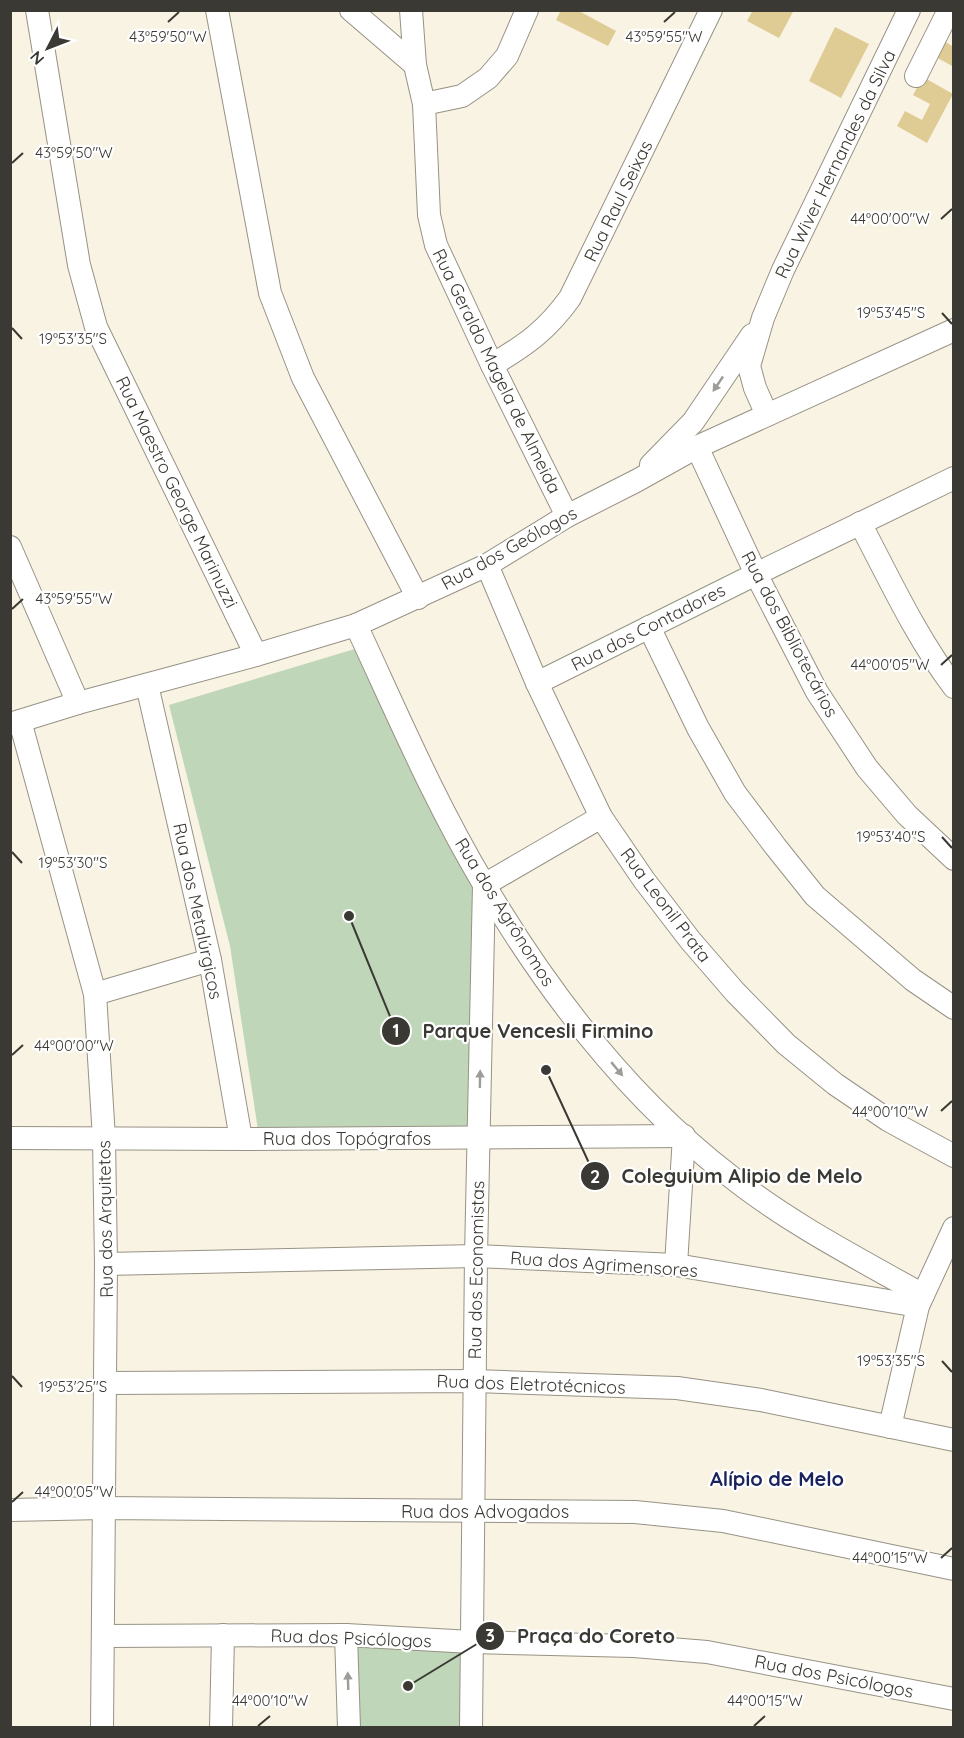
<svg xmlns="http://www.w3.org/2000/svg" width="964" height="1738" font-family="Quicksand,sans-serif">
<rect width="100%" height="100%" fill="#f9f3e4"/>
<!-- green -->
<g fill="#bfd7b8">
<path d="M 358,648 L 476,885 L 471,1130 L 258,1130 L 230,946 L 169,705 Z"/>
<path d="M 346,1635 L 469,1638 L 473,1727 L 349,1727 Z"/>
</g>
<!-- building -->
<g fill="#dfcc94">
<path d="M 561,10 L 577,10 L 616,31 L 608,46 L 556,20 Z"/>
<path d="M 753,10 L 794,10 L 779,38 L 747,21 Z"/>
<path d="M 835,27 L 869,44 L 841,98 L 809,81 Z"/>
<path d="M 942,40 L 954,47 L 954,67 L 934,56 Z"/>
<path d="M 923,77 L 953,94 L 927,143 L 897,126 L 905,111 L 922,120 L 930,104 L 913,95 Z"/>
</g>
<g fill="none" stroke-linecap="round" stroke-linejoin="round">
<!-- minor casing -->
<g stroke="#979284" stroke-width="24">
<g id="minor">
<path d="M 37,10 L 79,265 L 96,327 L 256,655"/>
<path d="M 217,10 L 270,293 L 303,378 L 418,598"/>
<path d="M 351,10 L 415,65"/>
<path d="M 411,10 L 415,65 L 424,104 L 429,215 L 436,245 L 492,365 L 567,516"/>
<path d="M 916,76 L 949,10"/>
<path d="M 424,104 L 462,96 L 488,78 L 507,56 L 527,10"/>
<path d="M 492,365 C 526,345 547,330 570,298 L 711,10"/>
<path d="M 767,415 L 755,388 L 749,366 L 763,318 L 783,270 L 909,10"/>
<path d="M 697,447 L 756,574 L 817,692 L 867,768 L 907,815 L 954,859"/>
<path d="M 651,465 L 693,422 L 752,335"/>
<path d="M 860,523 C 889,578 916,637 954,687"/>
<path d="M 10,547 L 78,703"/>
<path d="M 487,565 L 537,683 L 601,817 L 644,880 L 690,940 L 735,992 L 786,1044 L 835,1084 L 888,1120 L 954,1156"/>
<path d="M 356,625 C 397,713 435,803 485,886 C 549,994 630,1099 730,1176 C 789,1223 857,1258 923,1295"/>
<path d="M 649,627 L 698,728 L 735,793 L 775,846 L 815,896 L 913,980 L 954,1008"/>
<path d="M 537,683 L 756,574 L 954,478"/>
<path d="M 147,685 L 210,960 L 241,1139"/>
<path d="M 20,721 L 95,994 L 104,1138 L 106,1264 L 102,1728"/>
<path d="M 10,724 L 78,703 L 256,655 L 356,625 L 487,565 L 567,516 L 636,481 L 697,447 L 954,330"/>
<path d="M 484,885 L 601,817"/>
<path d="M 95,994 L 210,960"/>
<path d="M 10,1138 L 241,1139 L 684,1136"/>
<path d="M 106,1264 L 476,1256 L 676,1265 L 918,1306"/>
<path d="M 676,1265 L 684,1136"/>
<path d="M 105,1383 L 475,1381 L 677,1388 L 761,1400 L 954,1440"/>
<path d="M 890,1427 L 918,1306 L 954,1228"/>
<path d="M 10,1510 L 103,1508 L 635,1512 L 723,1521 L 954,1569"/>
<path d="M 346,1635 L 349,1728"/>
<path d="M 103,1636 L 346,1635 L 472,1642 L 634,1646 L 707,1652 L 954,1699"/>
<path d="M 221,1728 L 223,1635"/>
<path d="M 471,1728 L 476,1256 L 484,885"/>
</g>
</g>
<!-- minor -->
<use href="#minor" stroke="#fff" stroke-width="22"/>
</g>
<!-- one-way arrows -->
<defs><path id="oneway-solid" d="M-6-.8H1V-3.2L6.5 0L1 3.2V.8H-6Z" transform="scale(1.5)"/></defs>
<g fill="#9d9c99">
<use href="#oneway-solid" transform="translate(718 384) rotate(124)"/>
<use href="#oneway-solid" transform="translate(617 1069) rotate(50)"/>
<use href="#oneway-solid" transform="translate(480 1079) rotate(-89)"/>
<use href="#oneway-solid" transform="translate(348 1681) rotate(-92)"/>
</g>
<!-- ticks -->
<path fill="none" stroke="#3b3933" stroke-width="2" d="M 168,22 L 179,12M 664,22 L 675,12M 12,163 L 23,153M 941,219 L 952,209M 942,313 L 952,324M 12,328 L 22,339M 12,609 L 23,599M 941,665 L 952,655M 942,837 L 952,848M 12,852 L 22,863M 12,1055 L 23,1045M 941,1111 L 952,1101M 942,1361 L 952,1372M 12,1376 L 22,1387M 12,1502 L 23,1492M 941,1558 L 952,1548M 258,1726 L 270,1716M 754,1726 L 765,1716"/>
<g text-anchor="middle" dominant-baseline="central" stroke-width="4.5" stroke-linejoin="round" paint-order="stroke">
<!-- street labels -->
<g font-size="18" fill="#3b3933" stroke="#fff">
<text transform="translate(835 164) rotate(-64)">Rua Wiver Hernandes da Silva</text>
<text transform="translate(618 201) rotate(-64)">Rua Raul Seixas</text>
<text transform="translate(497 371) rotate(64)">Rua Geraldo Magela de Almeida</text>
<text transform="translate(177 492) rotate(64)">Rua Maestro George Marinuzzi</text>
<text transform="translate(509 548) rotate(-29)">Rua dos Geólogos</text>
<text transform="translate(648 627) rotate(-27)">Rua dos Contadores</text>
<text transform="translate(790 634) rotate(62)">Rua dos Bibliotecários</text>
<text transform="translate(666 905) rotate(53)">Rua Leonil Prata</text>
<text transform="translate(198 911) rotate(78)">Rua dos Metalúrgicos</text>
<text transform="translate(505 912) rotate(58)">Rua dos Agrônomos</text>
<text x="347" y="1138">Rua dos Topógrafos</text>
<text transform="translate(105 1219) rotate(-91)">Rua dos Arquitetos</text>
<text transform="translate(604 1264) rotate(4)">Rua dos Agrimensores</text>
<text transform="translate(476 1270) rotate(-89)">Rua dos Economistas</text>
<text transform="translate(531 1384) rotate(2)">Rua dos Eletrotécnicos</text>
<text x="485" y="1511">Rua dos Advogados</text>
<text transform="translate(351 1638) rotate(2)">Rua dos Psicólogos</text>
<text transform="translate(834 1676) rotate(11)">Rua dos Psicólogos</text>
</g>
<!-- neighbourhood labels -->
<g font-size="20" font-weight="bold" fill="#1a235b" stroke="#fff">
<text x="777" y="1478">Alípio de Melo</text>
</g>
</g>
<g font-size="15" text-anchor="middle" fill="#3b3933" stroke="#fff" stroke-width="4.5" stroke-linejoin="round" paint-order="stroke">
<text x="168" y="42">43°59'50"W</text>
<text x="664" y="42">43°59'55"W</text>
<text x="74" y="158">43°59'50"W</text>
<text x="890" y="224">44°00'00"W</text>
<text x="891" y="318">19°53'45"S</text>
<text x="73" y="344">19°53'35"S</text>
<text x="74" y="604">43°59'55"W</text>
<text x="890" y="670">44°00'05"W</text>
<text x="891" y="842">19°53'40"S</text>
<text x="73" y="868">19°53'30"S</text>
<text x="74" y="1051">44°00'00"W</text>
<text x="890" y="1117">44°00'10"W</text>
<text x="891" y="1366">19°53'35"S</text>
<text x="73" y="1392">19°53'25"S</text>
<text x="74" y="1497">44°00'05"W</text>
<text x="890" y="1563">44°00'15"W</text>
<text x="270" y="1706">44°00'10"W</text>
<text x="765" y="1706">44°00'15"W</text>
</g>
<!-- callouts -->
<path fill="none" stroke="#3b3933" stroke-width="2" d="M349 916L396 1031M546 1070L595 1176M408 1686L490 1636"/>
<g fill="#3b3933" stroke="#fff" stroke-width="2">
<circle cx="349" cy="916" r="6"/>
<circle cx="546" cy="1070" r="6"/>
<circle cx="408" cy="1686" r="6"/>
<circle cx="396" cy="1031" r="15"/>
<circle cx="595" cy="1176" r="15"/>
<circle cx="490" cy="1636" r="15"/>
</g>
<g font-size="18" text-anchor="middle" font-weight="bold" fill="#fff">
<text x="396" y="1037">1</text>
<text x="595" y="1183">2</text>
<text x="490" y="1642">3</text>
</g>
<g font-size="20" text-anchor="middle" font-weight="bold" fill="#3b3933" stroke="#fff" stroke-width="4.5" stroke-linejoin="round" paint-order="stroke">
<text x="538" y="1038">Parque Vencesli Firmino</text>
<text x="742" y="1183">Coleguium Alipio de Melo</text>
<text x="596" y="1643">Praça do Coreto</text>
</g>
<!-- border -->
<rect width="964" height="1738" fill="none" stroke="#3b3933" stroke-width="24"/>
<!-- north arrow -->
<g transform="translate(48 48) rotate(228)" stroke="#ffffff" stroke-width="4.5" paint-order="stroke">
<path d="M0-4.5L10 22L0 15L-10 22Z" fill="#3b3933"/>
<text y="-9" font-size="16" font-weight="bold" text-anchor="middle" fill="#3b3933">N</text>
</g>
</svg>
